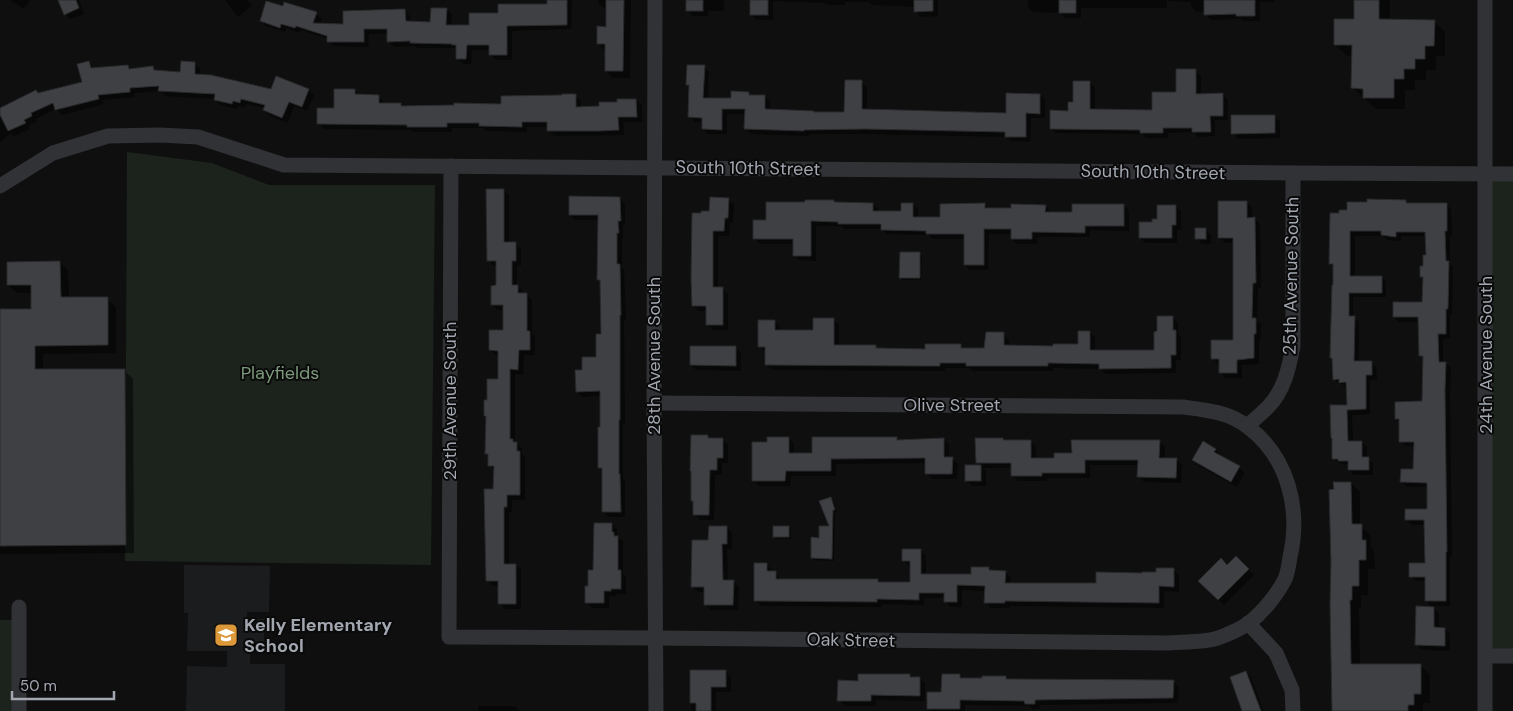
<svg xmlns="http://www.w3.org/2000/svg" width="1513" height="711" font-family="'DM Sans',sans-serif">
<rect width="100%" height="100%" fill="#0f0f10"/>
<!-- built -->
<path fill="#1b1c1d" d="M 184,565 L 270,566 L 269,612 L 247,612 L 247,619 L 264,619 L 264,651 L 250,651 L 250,664 L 285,664 L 285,711 L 186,711 L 187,666 L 227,667 L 227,651 L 187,651 L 188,613 L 184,613 Z"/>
<!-- green -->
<g fill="#1c231c">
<path d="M 127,152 L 212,163 L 269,185 L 435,185 L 431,565 L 125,561 Z"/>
<path d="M 1486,173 L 1513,174 L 1513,656 L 1485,656 Z"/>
<rect x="0" y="620" width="12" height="91"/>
</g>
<!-- shadow -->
<g fill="#0007">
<path d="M 10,0 L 30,0 L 24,9 Z"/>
<path d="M 60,0 L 79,0 L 84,14 L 71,19 L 65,14 Z"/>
<path d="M 225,0 L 247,0 L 252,6 L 238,17 Z"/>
<path d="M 548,0 L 572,0 L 571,29 L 512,31 L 512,60 L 496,60 L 490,54 L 490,50 L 472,50 L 471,64 L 463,64 L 457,59 L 457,48 L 417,48 L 415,46 L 394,47 L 389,41 L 389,33 L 369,34 L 368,47 L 333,46 L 328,41 L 328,39 L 301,30 L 300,33 L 286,28 L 285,32 L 266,26 L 261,21 L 316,14 L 322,19 L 320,25 L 344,25 L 405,11 L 410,16 L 410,23 L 432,23 L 446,9 L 452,14 L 451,26 L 470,26 L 499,14 L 548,5 Z"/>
<path d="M 598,0 L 631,0 L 630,78 L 613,78 L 606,71 L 605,51 L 598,44 L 607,28 L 607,10 L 598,3 Z"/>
<path d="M 687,0 L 724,0 L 724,11 L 708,11 L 708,16 L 693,16 L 687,10 Z"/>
<path d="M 752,0 L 938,0 L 938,16 L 921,17 L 915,11 L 915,7 L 872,5 L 869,2 L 845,2 L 845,5 L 828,5 L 825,3 L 773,1 L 773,20 L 757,20 L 751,14 Z"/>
<path d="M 1028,0 L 1274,0 L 1274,2 L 1260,2 L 1260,21 L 1243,21 L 1241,19 L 1211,20 L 1205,14 L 1205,12 L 1197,12 L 1191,6 L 1191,2 L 1167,1 L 1167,8 L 1081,8 L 1081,18 L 1066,18 L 1061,13 L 1034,12 L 1028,7 Z"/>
<path d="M 1355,0 L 1390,0 L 1390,20 L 1434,21 L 1445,32 L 1445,56 L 1436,56 L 1436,70 L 1426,70 L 1426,80 L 1415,80 L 1415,90 L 1405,90 L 1405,109 L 1376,109 L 1353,88 L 1353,56 L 1347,56 L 1335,45 L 1355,21 Z"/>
<path d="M 89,63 L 94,68 L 128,66 L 131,70 L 153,68 L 157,72 L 181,73 L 195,64 L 200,69 L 200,76 L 272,91 L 308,90 L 314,95 L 307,111 L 294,106 L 288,123 L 270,116 L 264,110 L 265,108 L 246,104 L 245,107 L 238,106 L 238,109 L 220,105 L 214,99 L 165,96 L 160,91 L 134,93 L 135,97 L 102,100 L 104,104 L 62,115 L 56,109 L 36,119 L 37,122 L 29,125 L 30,129 L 14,136 L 11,133 L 0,142 L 0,109 L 38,94 L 83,82 Z"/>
<path d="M 704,66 L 709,72 L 708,99 L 732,100 L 749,93 L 752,96 L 765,96 L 770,102 L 770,111 L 815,113 L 846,113 L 861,82 L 867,87 L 867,111 L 1007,114 L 1040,95 L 1045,100 L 1045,118 L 1031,118 L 1030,142 L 1012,141 L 1007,137 L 871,134 L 809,134 L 809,136 L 751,134 L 746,129 L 746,114 L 727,114 L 727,134 L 708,134 L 703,129 L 703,122 L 695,122 L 690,117 L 690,87 L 687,84 Z"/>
<path d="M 1196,71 L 1201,76 L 1201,95 L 1223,95 L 1228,100 L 1228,120 L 1215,120 L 1215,136 L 1198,137 L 1194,132 L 1168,133 L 1168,138 L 1146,138 L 1143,134 L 1056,133 L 1051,128 L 1069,112 L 1090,82 L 1095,88 L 1095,111 L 1154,111 L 1177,93 Z"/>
<path d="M 355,90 L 360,96 L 378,96 L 384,102 L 384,104 L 401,104 L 403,107 L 502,105 L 575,95 L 581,101 L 581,108 L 600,108 L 636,100 L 642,105 L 642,122 L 623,122 L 624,135 L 554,136 L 549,130 L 549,127 L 527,127 L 527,132 L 486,131 L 483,128 L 452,128 L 452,132 L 414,132 L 411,130 L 324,129 L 318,123 Z"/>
<path d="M 1274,116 L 1280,121 L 1280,138 L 1238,139 L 1233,133 Z"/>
<path d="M 504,190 L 509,196 L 509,244 L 515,244 L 521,249 L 521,266 L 517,266 L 517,286 L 523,292 L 523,294 L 526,294 L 532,300 L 532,334 L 535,337 L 535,355 L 524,355 L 523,375 L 515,374 L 515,442 L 522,449 L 522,454 L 525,458 L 525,500 L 512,500 L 512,512 L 509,512 L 509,565 L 516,565 L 521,570 L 521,609 L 505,609 L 500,604 L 499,586 L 493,586 L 487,581 L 495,471 L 490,465 L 490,456 L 487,454 L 487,417 L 485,416 L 488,401 L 499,380 L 500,355 L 496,355 L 490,350 L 504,332 L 504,310 L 497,310 L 492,304 L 497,287 L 497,266 L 494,266 L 488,261 Z"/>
<path d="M 620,198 L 625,204 L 625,225 L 623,225 L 623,238 L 622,238 L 622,268 L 624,270 L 626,320 L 624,320 L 625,425 L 623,425 L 623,479 L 625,480 L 625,517 L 609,517 L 603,512 L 603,471 L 599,467 L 601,396 L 582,397 L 577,392 L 583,372 L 597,358 L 602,335 L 602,283 L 598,280 L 599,220 L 575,220 L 570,215 Z"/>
<path d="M 728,199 L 734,205 L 733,223 L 730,223 L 729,236 L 718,236 L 718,288 L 722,288 L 728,294 L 728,330 L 712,330 L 707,324 L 707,311 L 699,311 L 693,306 L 711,212 Z"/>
<path d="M 834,201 L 836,203 L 873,204 L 878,209 L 878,212 L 902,212 L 913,204 L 918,209 L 918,218 L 941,218 L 984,204 L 989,209 L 1013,209 L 1045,206 L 1050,211 L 1050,213 L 1074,214 L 1124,206 L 1129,211 L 1129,231 L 1090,230 L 1090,237 L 1037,237 L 1037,244 L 1017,244 L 1012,239 L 1012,234 L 989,234 L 988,270 L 970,270 L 965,265 L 965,239 L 932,239 L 929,235 L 887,234 L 881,229 L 844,229 L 842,226 L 816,226 L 816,261 L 799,260 L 794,255 L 794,244 L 760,244 L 754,238 L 767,221 Z"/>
<path d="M 1247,202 L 1252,208 L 1252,219 L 1255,219 L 1260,224 L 1261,288 L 1258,288 L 1257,321 L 1261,324 L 1261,339 L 1259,339 L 1259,364 L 1242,365 L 1242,378 L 1225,378 L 1220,372 L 1220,364 L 1218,364 L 1212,358 L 1234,342 L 1234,243 L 1225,243 L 1219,237 Z"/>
<path d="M 1405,202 L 1408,205 L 1446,204 L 1451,209 L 1452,236 L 1450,236 L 1450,264 L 1453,267 L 1452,314 L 1450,314 L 1450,338 L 1443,339 L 1443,363 L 1446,363 L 1451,368 L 1450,395 L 1452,557 L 1450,557 L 1450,606 L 1431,606 L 1426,601 L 1426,581 L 1416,581 L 1411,576 L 1426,564 L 1426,525 L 1412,525 L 1407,520 L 1428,510 L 1428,487 L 1407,487 L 1402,482 L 1415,470 L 1415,446 L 1405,446 L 1400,441 L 1400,423 L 1396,419 L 1423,402 L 1424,359 L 1420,355 L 1420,322 L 1399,322 L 1394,317 L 1423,304 L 1424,280 L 1421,276 L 1427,257 L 1427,236 L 1401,236 L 1401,241 L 1387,240 L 1383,236 L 1355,236 L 1355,277 L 1381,277 L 1386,282 L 1386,297 L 1353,297 L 1353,317 L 1359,322 L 1359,362 L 1371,362 L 1376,367 L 1377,380 L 1370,380 L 1370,414 L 1352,415 L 1353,442 L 1362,442 L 1367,447 L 1367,458 L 1373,463 L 1373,475 L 1354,475 L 1349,470 L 1349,465 L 1338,463 L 1334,458 L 1334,438 L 1348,406 L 1348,387 L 1345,387 L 1342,384 L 1339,384 L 1334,379 L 1333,359 L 1331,358 L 1334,268 L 1330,264 L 1340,214 Z"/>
<path d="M 1175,206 L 1181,211 L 1181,230 L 1177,230 L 1177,243 L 1145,243 L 1140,238 L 1154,223 L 1158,221 Z"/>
<path d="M 1205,230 L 1211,235 L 1211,244 L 1202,244 L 1197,238 Z"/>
<path d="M 919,253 L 922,256 L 921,280 L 903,280 L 901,278 Z"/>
<path d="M 60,262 L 68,271 L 69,299 L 107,299 L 116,307 L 116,353 L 43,354 L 43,371 L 124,370 L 133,379 L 134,553 L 0,554 L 0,310 L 32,310 L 32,293 L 17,293 L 8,285 Z"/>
<path d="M 1172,317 L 1178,323 L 1178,334 L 1181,337 L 1181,360 L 1176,360 L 1176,373 L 1105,374 L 1101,369 L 1053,368 L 1053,371 L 973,371 L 969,368 L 945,368 L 945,371 L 772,370 L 766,364 L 766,352 L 759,346 L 774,321 L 780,327 L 780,332 L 815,332 L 834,319 L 839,325 L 839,346 L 876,347 L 879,350 L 926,350 L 961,345 L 965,350 L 986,350 L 1003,334 L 1009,339 L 1009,346 L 1054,347 L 1079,346 L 1090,332 L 1095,338 L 1095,351 L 1156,351 Z"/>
<path d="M 736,348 L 741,353 L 741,371 L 696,370 L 691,365 Z"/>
<path d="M 707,436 L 711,440 L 722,439 L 728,445 L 728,463 L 722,463 L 722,475 L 715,475 L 714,520 L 700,520 L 694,514 L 694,503 L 692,501 Z"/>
<path d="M 789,438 L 794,444 L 794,454 L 813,454 L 897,438 L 899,441 L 944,439 L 949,445 L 949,458 L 952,458 L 958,464 L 957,479 L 932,479 L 926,473 L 926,463 L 836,464 L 836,476 L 791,476 L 790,486 L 759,486 L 753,480 L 768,443 Z"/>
<path d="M 1003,439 L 1005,442 L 1030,441 L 1036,447 L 1036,459 L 1055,459 L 1073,454 L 1159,441 L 1165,447 L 1165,459 L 1176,459 L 1182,465 L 1181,483 L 1144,482 L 1139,477 L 1139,465 L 1090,465 L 1090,478 L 1047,478 L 1047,481 L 1018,481 L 1012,475 L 1012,468 L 983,468 L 986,472 L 986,486 L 972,486 L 966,480 L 980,466 L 977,463 Z"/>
<path d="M 1215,450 L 1221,455 L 1220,457 L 1239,467 L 1245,473 L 1237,487 L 1199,466 L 1193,460 Z"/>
<path d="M 1351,483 L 1360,492 L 1360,525 L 1370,535 L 1371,547 L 1374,551 L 1375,569 L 1368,569 L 1368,595 L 1361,595 L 1361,608 L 1359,608 L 1360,665 L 1421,666 L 1430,675 L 1430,703 L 1423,703 L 1423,711 L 1333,711 Z"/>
<path d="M 830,498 L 833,501 L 837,512 L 835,512 L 834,561 L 814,560 L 812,558 L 820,539 L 831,528 Z"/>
<path d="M 612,524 L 617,530 L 617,536 L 623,542 L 623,574 L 626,577 L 626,594 L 616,594 L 616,596 L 609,596 L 609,608 L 592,608 L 587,602 L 590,587 Z"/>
<path d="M 726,527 L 732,533 L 732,549 L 727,549 L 728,581 L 733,581 L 739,587 L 738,610 L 711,610 L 705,605 L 706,592 L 698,592 L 692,587 L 710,541 Z"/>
<path d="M 789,528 L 791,530 L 791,539 L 777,539 L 774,536 Z"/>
<path d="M 920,550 L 926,556 L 926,575 L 972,575 L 988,568 L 992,572 L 1005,572 L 1011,577 L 1010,584 L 1097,584 L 1174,570 L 1179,575 L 1179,592 L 1164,591 L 1164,608 L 1010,606 L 1010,608 L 991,608 L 986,602 L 986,591 L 962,590 L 962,607 L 950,607 L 945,601 L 945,598 L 924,598 L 924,605 L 882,604 L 882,607 L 761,606 L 755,600 L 766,564 L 772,570 L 772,573 L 775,573 L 781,580 L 877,580 L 880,583 L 911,583 L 911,566 L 909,566 L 903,560 Z"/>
<path d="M 1236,558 L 1254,575 L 1224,605 L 1200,581 L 1227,566 Z"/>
<path d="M 1434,608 L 1439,614 L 1439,629 L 1445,629 L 1450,634 L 1450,651 L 1422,650 L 1416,645 Z"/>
<path d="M 691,671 L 725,671 L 731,677 L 731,692 L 716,692 L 716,711 L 691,711 Z"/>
<path d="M 1246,672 L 1251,677 L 1263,711 L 1244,711 Z"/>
<path d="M 910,675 L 913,678 L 920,678 L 925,684 L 925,701 L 876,700 L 876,706 L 844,706 L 839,700 L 859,682 Z"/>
<path d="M 959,675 L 963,679 L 1005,677 L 1008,680 L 1173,681 L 1179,687 L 1178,703 L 1040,705 L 1040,709 L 1032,709 L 1029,706 L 965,705 L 965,711 L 931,711 L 928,708 Z"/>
<path d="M 478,706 L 515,706 L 520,711 L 478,711 Z"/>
</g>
<!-- building -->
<g fill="#3e4043" stroke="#292a2c">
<path d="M 58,0 L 76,0 L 79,8 L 64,15 Z"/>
<path d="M 547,0 L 567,0 L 567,25 L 507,26 L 507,55 L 489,55 L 489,45 L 467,45 L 466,59 L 456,59 L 456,45 L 452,45 L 452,44 L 410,43 L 410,41 L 387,42 L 387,29 L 364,29 L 364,42 L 327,42 L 327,36 L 296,26 L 295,28 L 281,24 L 280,28 L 260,21 L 266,1 L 283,6 L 284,2 L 317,12 L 313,23 L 343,24 L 343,11 L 405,9 L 406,21 L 430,22 L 431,8 L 447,8 L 446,25 L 469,25 L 469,13 L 498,13 L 498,4 L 547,4 Z"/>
<path d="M 606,0 L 624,0 L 623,71 L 605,71 L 605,44 L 597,44 L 597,26 L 606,27 Z"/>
<rect x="686" y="0" width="17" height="11"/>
<rect x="750" y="0" width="18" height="15"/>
<path d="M 914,0 L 933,0 L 933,11 L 914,12 Z"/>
<rect x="1059" y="0" width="17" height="13"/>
<path d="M 1204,0 L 1255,0 L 1255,16 L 1236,16 L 1236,14 L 1204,15 Z"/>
<path d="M 1354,0 L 1379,0 L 1379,19 L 1435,20 L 1434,46 L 1425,46 L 1425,59 L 1415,59 L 1415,69 L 1404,69 L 1404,79 L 1394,79 L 1394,98 L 1363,98 L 1363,89 L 1351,88 L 1352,45 L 1334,45 L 1334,19 L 1354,19 Z"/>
<path d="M 89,61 L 91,68 L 128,65 L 129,69 L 153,66 L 154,70 L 180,72 L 181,61 L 195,62 L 195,74 L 211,75 L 271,89 L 276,76 L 309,89 L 302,107 L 289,102 L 282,118 L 263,110 L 265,105 L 241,99 L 240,103 L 233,101 L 232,104 L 214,100 L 215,94 L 158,91 L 159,86 L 130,88 L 130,92 L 98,95 L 99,99 L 55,110 L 53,103 L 31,113 L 32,116 L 24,120 L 26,123 L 8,131 L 0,115 L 0,108 L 36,90 L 38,93 L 82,82 L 77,64 Z"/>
<path d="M 687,65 L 705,65 L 703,98 L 731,98 L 731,91 L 749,92 L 749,95 L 765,95 L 765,109 L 814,111 L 814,112 L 844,112 L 845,80 L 862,80 L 862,109 L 1006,113 L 1006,93 L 1040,94 L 1040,114 L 1026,113 L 1026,137 L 1005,137 L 1005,132 L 865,129 L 804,130 L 804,131 L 744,129 L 745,109 L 722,109 L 722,130 L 702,129 L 702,118 L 688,117 L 689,85 L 686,85 Z"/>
<path d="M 1176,69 L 1196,69 L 1196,94 L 1223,93 L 1223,116 L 1210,116 L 1211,132 L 1192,132 L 1192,128 L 1163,128 L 1163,133 L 1140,133 L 1140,130 L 1050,129 L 1050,110 L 1068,111 L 1068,102 L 1073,102 L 1073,81 L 1090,81 L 1090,109 L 1152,110 L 1152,92 L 1176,92 Z"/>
<path d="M 334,89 L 355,89 L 355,94 L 379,95 L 379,103 L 401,103 L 401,106 L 454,105 L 454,103 L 501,104 L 501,96 L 562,95 L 562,94 L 576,94 L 576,107 L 599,106 L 599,102 L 617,102 L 617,99 L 636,99 L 637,117 L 618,117 L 619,130 L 599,131 L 547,131 L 547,122 L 522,122 L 522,127 L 479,126 L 479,123 L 447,123 L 447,127 L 407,127 L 407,125 L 317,124 L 317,108 L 334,108 Z"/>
<path d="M 1231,115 L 1275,115 L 1275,133 L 1231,134 Z"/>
<path d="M 486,189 L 504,189 L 504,242 L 516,242 L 516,261 L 512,261 L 512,285 L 518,285 L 518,293 L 527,293 L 527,331 L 530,331 L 530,350 L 519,350 L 518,370 L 510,369 L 510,439 L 513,439 L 513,442 L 517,442 L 517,451 L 520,451 L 520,495 L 507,495 L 507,507 L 504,507 L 504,564 L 516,564 L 516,604 L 498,604 L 498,581 L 486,581 L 484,489 L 493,489 L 494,466 L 488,466 L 488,454 L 485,454 L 486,416 L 484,416 L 484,400 L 487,400 L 487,379 L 498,379 L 498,351 L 489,350 L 489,330 L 503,330 L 503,305 L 491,305 L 491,286 L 496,285 L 496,261 L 487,261 Z"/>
<path d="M 569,196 L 620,197 L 621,221 L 618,221 L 619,233 L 617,233 L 617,264 L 620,264 L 621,315 L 620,315 L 620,420 L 619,420 L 619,474 L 620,474 L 621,512 L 602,512 L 602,468 L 598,468 L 598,427 L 600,427 L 600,391 L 576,392 L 575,370 L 582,370 L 582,357 L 596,357 L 596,334 L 601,334 L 600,280 L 597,280 L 598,215 L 569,215 Z"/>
<path d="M 710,197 L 729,198 L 728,218 L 725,218 L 724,231 L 713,231 L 713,287 L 723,287 L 723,325 L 706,325 L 706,306 L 692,306 L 691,278 L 692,213 L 701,213 L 701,211 L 709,211 Z"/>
<path d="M 1367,199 L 1406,200 L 1406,203 L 1447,203 L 1447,231 L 1445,231 L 1446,261 L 1449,261 L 1448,309 L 1446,309 L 1446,334 L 1438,334 L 1439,362 L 1446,362 L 1445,389 L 1447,552 L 1446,552 L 1446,601 L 1425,601 L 1425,577 L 1409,577 L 1409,563 L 1425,563 L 1424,520 L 1405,520 L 1405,509 L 1427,509 L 1427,483 L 1400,482 L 1401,469 L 1413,469 L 1414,442 L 1399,442 L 1399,419 L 1395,419 L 1395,402 L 1422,401 L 1423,356 L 1419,356 L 1418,317 L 1393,317 L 1393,302 L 1422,302 L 1423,277 L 1420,277 L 1420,266 L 1423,266 L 1423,255 L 1426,255 L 1425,232 L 1396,232 L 1396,237 L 1381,235 L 1381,231 L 1350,231 L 1350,276 L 1382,276 L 1382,293 L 1349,293 L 1349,316 L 1355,316 L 1354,361 L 1372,361 L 1372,375 L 1366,375 L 1366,409 L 1347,410 L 1348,441 L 1362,441 L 1362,457 L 1369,457 L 1369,470 L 1348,470 L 1348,461 L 1338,461 L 1338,459 L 1332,459 L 1332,438 L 1331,438 L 1330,405 L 1347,405 L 1346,382 L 1339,383 L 1339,379 L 1333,380 L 1332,358 L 1330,358 L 1332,285 L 1333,285 L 1333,264 L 1329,264 L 1330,213 L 1339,213 L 1339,210 L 1347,210 L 1347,202 L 1367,202 Z"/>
<path d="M 805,200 L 834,200 L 834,202 L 873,203 L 873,211 L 901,211 L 901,203 L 913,203 L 913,217 L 940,217 L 940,204 L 985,203 L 985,208 L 1011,208 L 1011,204 L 1046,205 L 1045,212 L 1072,212 L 1072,204 L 1124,204 L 1124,226 L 1085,226 L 1085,233 L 1032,232 L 1032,239 L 1011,239 L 1011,229 L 984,229 L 984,265 L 964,265 L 964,234 L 926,234 L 926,231 L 881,230 L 881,224 L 838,224 L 838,222 L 811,221 L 811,256 L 793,256 L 793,239 L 753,239 L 753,220 L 766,220 L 766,202 L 805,202 Z"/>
<path d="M 1218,201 L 1247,201 L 1247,218 L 1255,217 L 1256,283 L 1253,283 L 1252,318 L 1256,318 L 1256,334 L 1254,334 L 1254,358 L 1237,360 L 1237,373 L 1219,373 L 1219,359 L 1211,359 L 1211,340 L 1233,340 L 1233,238 L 1218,238 Z"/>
<path d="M 1157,205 L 1176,205 L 1176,225 L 1172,225 L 1172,238 L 1139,238 L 1139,222 L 1152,222 L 1152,219 L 1157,219 Z"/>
<rect x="1195" y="228" width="11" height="11"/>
<path d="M 900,252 L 920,252 L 920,278 L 899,278 Z"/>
<path d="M 60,261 L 61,297 L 108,297 L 108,345 L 35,346 L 35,369 L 125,369 L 126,545 L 0,546 L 0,309 L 31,309 L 31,285 L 7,285 L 7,262 Z"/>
<path d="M 1157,316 L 1173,316 L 1173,330 L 1176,330 L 1176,355 L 1171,355 L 1171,368 L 1099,369 L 1099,364 L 1048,363 L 1048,366 L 966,366 L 966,363 L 940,363 L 940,366 L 918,366 L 765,365 L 765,347 L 758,347 L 758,320 L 775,320 L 775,330 L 813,330 L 813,318 L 834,318 L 834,345 L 876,345 L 876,348 L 925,349 L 925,344 L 961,344 L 961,348 L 984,348 L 986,332 L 1004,332 L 1004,345 L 1053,346 L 1053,344 L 1078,344 L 1078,331 L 1090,331 L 1090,350 L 1154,350 L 1154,332 L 1157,331 Z"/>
<path d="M 690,346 L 736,346 L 736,366 L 690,365 Z"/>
<path d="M 691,435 L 708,435 L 708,438 L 723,438 L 723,458 L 717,458 L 717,470 L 710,470 L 709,515 L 693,515 L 693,501 L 691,501 L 691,471 L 690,471 Z"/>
<path d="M 767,437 L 789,437 L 789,453 L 812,453 L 812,437 L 897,437 L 897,440 L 944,438 L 944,457 L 953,457 L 952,474 L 925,474 L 925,458 L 831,459 L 831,471 L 786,471 L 785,481 L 752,481 L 752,442 L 767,442 Z"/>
<path d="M 975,438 L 1003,438 L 1003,440 L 1031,440 L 1031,458 L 1054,458 L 1054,453 L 1072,453 L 1071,440 L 1160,440 L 1159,458 L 1177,458 L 1176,478 L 1137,477 L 1138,460 L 1085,460 L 1085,473 L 1042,473 L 1042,476 L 1011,476 L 1011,463 L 976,463 Z"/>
<path d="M 1203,441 L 1216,449 L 1214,452 L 1240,466 L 1231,482 L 1192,460 Z"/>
<rect x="965" y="465" width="16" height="16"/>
<path d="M 1333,482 L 1351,482 L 1352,524 L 1362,524 L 1362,540 L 1366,540 L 1366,560 L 1359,560 L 1359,586 L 1352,586 L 1352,600 L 1350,600 L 1351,664 L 1421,664 L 1421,694 L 1414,694 L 1414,705 L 1408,705 L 1408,711 L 1332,711 L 1330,604 L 1331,562 L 1329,490 L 1334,489 Z"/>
<path d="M 831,497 L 835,510 L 833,510 L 832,559 L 811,558 L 811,537 L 819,538 L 819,526 L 829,526 L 819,501 Z"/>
<path d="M 594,523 L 612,523 L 612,532 L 614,532 L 614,536 L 618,536 L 618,570 L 621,570 L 621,589 L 611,589 L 611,591 L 604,591 L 604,603 L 585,603 L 585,586 L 588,586 L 588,570 L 593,570 Z"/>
<path d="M 709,526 L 727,526 L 727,544 L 722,544 L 723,580 L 734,580 L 733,605 L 704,605 L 704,587 L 691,587 L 692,540 L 708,540 Z"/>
<rect x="773" y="526" width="16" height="11"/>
<path d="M 902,549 L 921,549 L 921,574 L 971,574 L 971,567 L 989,567 L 989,570 L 1006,571 L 1005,583 L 1096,583 L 1096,572 L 1142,573 L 1142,572 L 1156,572 L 1156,568 L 1174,568 L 1174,587 L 1159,586 L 1159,603 L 1005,601 L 1005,603 L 984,603 L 985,586 L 957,585 L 957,602 L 944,602 L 944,593 L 919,593 L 919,600 L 877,599 L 877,602 L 754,601 L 754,563 L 767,563 L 767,571 L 776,571 L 776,579 L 878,579 L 878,582 L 910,582 L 910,561 L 902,561 Z"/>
<path d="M 1236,556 L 1249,569 L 1218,600 L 1198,581 L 1221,558 L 1227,565 Z"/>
<path d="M 1416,606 L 1434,607 L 1434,627 L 1445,628 L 1445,646 L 1415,645 Z"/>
<path d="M 690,670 L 726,670 L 726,687 L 711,687 L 711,711 L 696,711 L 696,703 L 690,703 Z"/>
<path d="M 1246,671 L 1261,711 L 1242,711 L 1230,677 Z"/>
<path d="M 858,674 L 910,674 L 910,677 L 920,677 L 920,696 L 871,695 L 871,701 L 837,701 L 838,680 L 858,681 Z"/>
<path d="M 942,674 L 960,674 L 960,678 L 982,678 L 982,676 L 1006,676 L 1006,679 L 1174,680 L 1173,698 L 1035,700 L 1035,704 L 1025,704 L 1024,701 L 960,700 L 960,709 L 927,709 L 927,692 L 941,692 Z"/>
</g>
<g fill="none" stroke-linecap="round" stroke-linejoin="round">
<!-- minor -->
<g stroke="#313235" stroke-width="15">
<path d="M 655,0 L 654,403 L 656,711"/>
<path d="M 1485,0 L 1485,711"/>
<path d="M 451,166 L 449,637 L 656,638 L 1169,643 C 1182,642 1208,642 1218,638 C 1227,635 1242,628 1249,623 C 1263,612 1277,595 1285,579 C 1288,572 1289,564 1290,557 C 1301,509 1288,457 1248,427 C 1229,412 1206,410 1183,407 L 654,403"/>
<path d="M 0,186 L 53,153 L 108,136 L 160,135 L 198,137 L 284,165 L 1293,173 L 1513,174"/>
<path d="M 1247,426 C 1254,420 1261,414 1268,407 C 1284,391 1289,368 1293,346 L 1293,173"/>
<path d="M 19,607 L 19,711"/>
<path d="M 1248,623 L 1276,653 L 1292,690 L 1293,711"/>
<path d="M 1485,656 L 1513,656"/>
</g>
</g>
<!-- icons -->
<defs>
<g id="school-square" transform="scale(1.25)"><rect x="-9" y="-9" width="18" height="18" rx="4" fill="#dd983a" stroke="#0a0a0b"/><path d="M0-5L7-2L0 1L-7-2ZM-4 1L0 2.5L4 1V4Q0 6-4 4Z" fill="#fff"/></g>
</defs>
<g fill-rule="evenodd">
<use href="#school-square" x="226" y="635"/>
</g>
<g text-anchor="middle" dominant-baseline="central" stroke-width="4" stroke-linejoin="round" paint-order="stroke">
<!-- street labels -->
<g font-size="18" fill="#a2a7b0" stroke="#0a0a0b">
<text transform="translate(748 168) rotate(1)">South 10th Street</text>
<text transform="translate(1153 172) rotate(1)">South 10th Street</text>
<text transform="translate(1291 276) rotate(-89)">25th Avenue South</text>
<text transform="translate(1486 355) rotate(-90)">24th Avenue South</text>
<text transform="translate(654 356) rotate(-90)">28th Avenue South</text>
<text transform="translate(450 401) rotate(-90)">29th Avenue South</text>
<text x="952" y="405">Olive Street</text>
<text transform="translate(851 640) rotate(1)">Oak Street</text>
</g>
<!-- park labels -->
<g font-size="18" fill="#7b997a" stroke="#0a0a0b">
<text x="280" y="373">Playfields</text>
</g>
<!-- poi labels -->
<g font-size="18" font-weight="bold" fill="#a2a7b0" stroke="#0a0a0b" text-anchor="start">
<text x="244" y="625">Kelly Elementary<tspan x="244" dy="21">School</tspan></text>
</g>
</g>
<!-- scale -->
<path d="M12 691v8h102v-8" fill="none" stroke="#a2a7b0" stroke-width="2.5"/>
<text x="20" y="691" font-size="15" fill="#a2a7b0" stroke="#0a0a0b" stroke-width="4" paint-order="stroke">50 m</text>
</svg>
